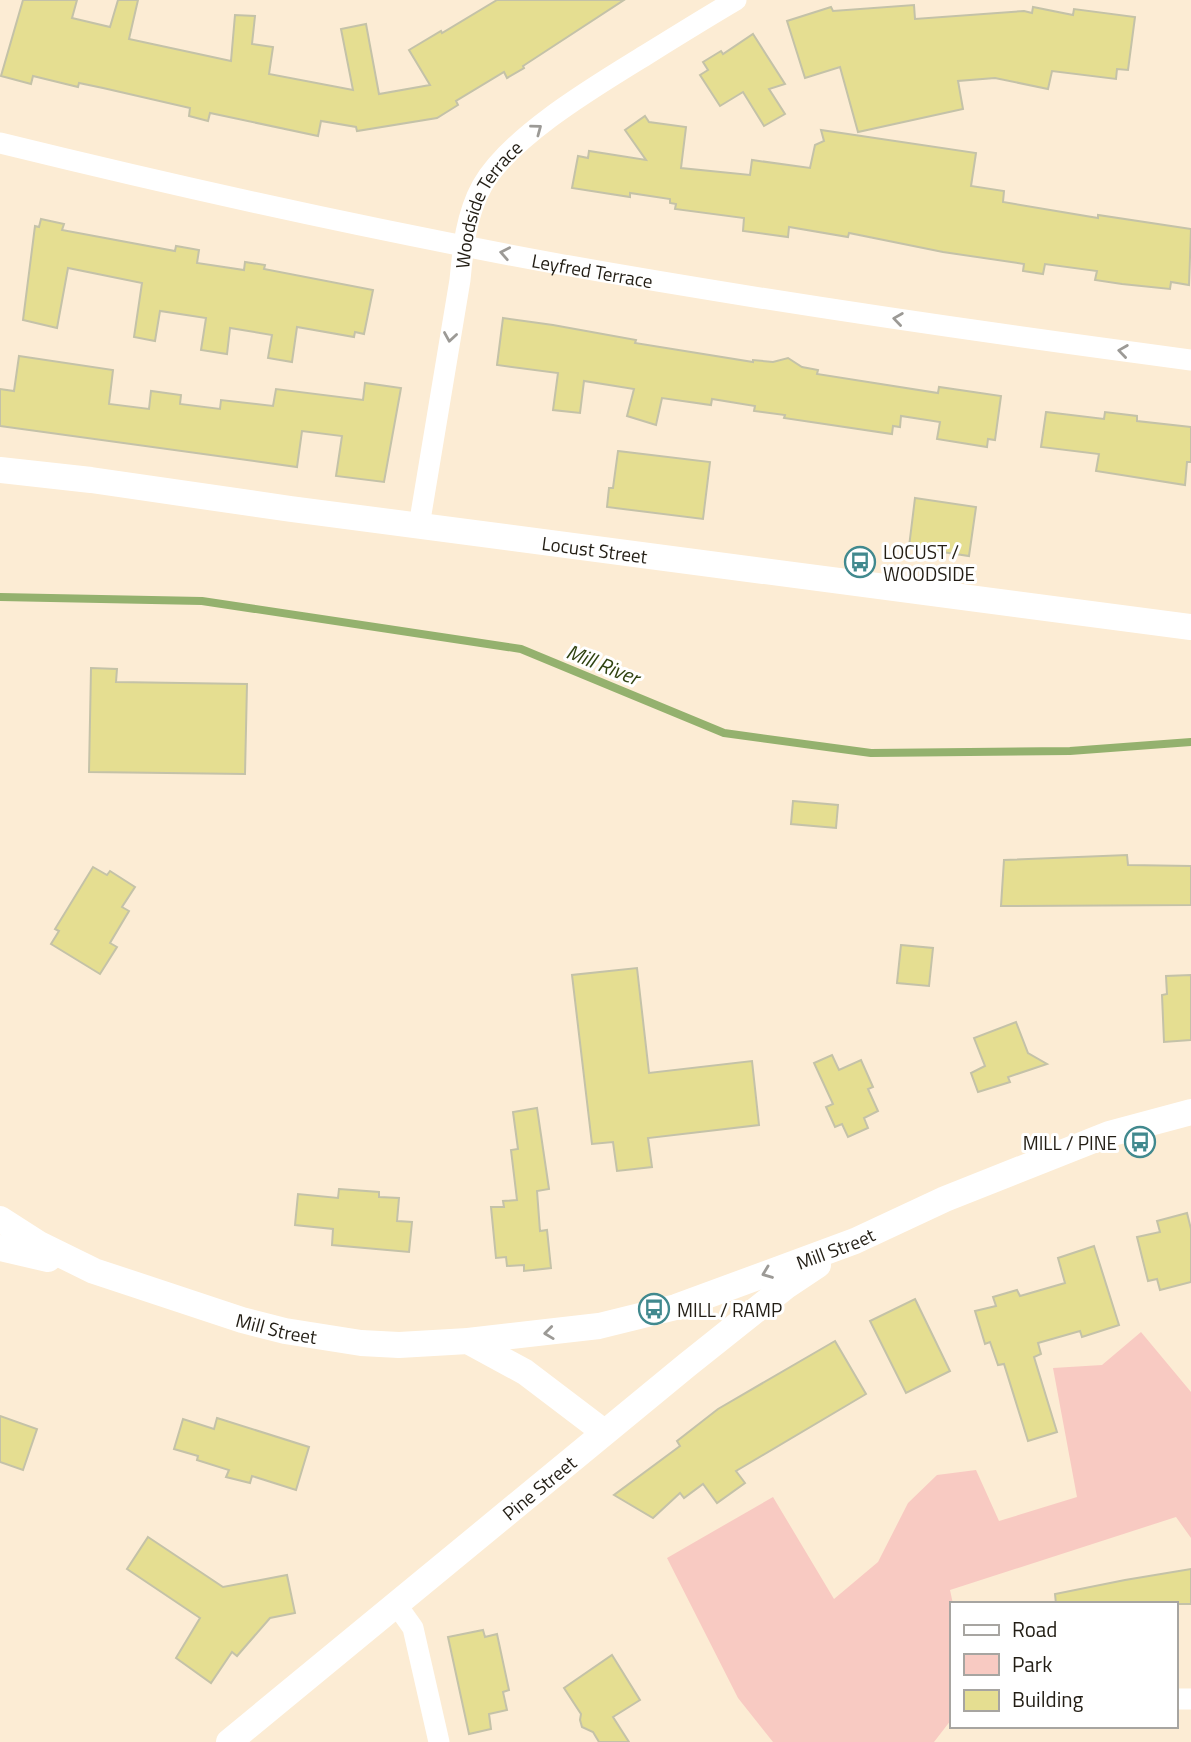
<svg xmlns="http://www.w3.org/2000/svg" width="1191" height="1742" font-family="'Titillium Web',sans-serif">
<rect width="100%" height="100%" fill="#fcecd4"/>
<!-- green -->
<path fill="#f8cac2" d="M 1141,1332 L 1191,1392 L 1191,1538 L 1176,1517 L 950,1590 L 953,1604 L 951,1604 L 951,1720 L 934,1742 L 773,1742 L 738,1698 L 667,1558 L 773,1497 L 834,1599 L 878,1562 L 908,1503 L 937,1475 L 976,1470 L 999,1521 L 1077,1497 L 1053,1368 L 1102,1365 Z"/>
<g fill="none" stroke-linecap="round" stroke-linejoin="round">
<!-- stream -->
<path stroke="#94b16e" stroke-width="8" d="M 0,597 L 202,601 L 521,649 L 724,733 L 871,753 L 1070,751 L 1191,742"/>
</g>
<!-- building -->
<g fill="#e5de91" stroke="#c4c2a8" stroke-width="2">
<path d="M 23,0 L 77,0 L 72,18 L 110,27 L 118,0 L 138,0 L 129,39 L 231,61 L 235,15 L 255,16 L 252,44 L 273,47 L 269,74 L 353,90 L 341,29 L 366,24 L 379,94 L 430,85 L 409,50 L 441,31 L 442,33 L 497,0 L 624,0 L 523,66 L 524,68 L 507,78 L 504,72 L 456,101 L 458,105 L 437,118 L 357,131 L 356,127 L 321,121 L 318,136 L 210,113 L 208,121 L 189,116 L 190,108 L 103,88 L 79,83 L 78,87 L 33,76 L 31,84 L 1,76 Z"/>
<path d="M 914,5 L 915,19 L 1024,11 L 1032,13 L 1033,7 L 1073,15 L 1074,9 L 1135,17 L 1128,70 L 1117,69 L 1116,79 L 1052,71 L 1048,89 L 995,78 L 958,81 L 963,109 L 858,132 L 840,67 L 805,78 L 787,21 L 831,7 L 833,11 Z"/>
<path d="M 753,34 L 785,84 L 769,89 L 785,114 L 764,126 L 743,92 L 720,106 L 700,75 L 708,70 L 703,62 L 721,51 L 723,54 Z"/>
<path d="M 645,116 L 649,122 L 686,127 L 681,168 L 750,175 L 752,160 L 810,168 L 815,145 L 824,141 L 821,130 L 976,153 L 971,186 L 1004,191 L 1003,202 L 1098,218 L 1098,215 L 1191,229 L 1189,285 L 1171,282 L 1170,289 L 1122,284 L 1095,280 L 1097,271 L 1045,264 L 1043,274 L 1023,271 L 1024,264 L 943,252 L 849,233 L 848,237 L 789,227 L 788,237 L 743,231 L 744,218 L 675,209 L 676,204 L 670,203 L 670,199 L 630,193 L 630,197 L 572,188 L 578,156 L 588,158 L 589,151 L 646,160 L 625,130 Z"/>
<path d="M 41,219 L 64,224 L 62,230 L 175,251 L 176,246 L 199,250 L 197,263 L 244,270 L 245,262 L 265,265 L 264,269 L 373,290 L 364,334 L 355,332 L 354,337 L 297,327 L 292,362 L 268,358 L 272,335 L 230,328 L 227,354 L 201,350 L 206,318 L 160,311 L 155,341 L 134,337 L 142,283 L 68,268 L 57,328 L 23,320 L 35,226 L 39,227 Z"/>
<path d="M 503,318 L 553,325 L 636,340 L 635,343 L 753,362 L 753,360 L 773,362 L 788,358 L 802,367 L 818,370 L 817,374 L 938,393 L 939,387 L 1001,396 L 995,440 L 988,439 L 987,447 L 937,439 L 940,422 L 901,416 L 900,427 L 893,426 L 892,434 L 784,418 L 785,415 L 754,411 L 755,406 L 712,399 L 711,405 L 662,398 L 656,425 L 627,416 L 634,389 L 584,381 L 580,413 L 553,410 L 558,373 L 497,365 Z"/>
<path d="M 19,356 L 113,370 L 109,404 L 149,409 L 151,391 L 181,395 L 180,404 L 220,409 L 221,400 L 273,406 L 276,389 L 363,400 L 365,383 L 401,388 L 384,482 L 336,476 L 342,436 L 302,431 L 297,467 L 0,426 L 0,389 L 14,391 Z"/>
<path d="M 1046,412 L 1104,419 L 1105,412 L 1137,416 L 1137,421 L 1191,427 L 1191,462 L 1187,462 L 1185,485 L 1096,471 L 1099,454 L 1041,447 Z"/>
<path d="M 618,451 L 710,462 L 703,519 L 607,507 L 609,488 L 613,488 Z"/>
<path d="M 915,498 L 976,507 L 969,556 L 909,547 Z"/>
<path d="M 91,668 L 117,669 L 116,682 L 247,684 L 245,774 L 89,772 Z"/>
<path d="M 793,801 L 838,805 L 836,828 L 791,824 Z"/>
<path d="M 1127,855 L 1128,865 L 1191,866 L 1191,905 L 1001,906 L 1004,860 Z"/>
<path d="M 93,867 L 107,875 L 110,871 L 135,887 L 122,907 L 129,911 L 110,943 L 117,947 L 100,974 L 51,944 L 59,931 L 55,929 Z"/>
<path d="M 901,945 L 933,948 L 929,986 L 897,983 Z"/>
<path d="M 637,968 L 649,1073 L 752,1061 L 759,1125 L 648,1138 L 652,1167 L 617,1171 L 613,1142 L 592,1144 L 572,975 Z"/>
<path d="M 1191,975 L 1191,1040 L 1164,1042 L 1162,995 L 1167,994 L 1166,976 Z"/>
<path d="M 1016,1022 L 1028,1053 L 1047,1064 L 1008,1077 L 1010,1082 L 978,1092 L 971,1073 L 985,1066 L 974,1038 Z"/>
<path d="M 832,1055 L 839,1070 L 861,1060 L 873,1087 L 868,1089 L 878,1111 L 864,1118 L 868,1128 L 848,1137 L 842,1124 L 835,1127 L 826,1107 L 833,1104 L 814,1063 Z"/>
<path d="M 537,1108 L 549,1189 L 537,1191 L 540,1231 L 547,1230 L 551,1268 L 524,1271 L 524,1265 L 507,1266 L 506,1257 L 496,1258 L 491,1207 L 504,1207 L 503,1201 L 517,1200 L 511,1150 L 518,1149 L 513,1112 Z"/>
<path d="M 339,1189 L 379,1192 L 379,1197 L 399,1198 L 397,1221 L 412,1222 L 409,1252 L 332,1245 L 333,1229 L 295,1225 L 298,1194 L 338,1198 Z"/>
<path d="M 1187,1213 L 1191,1229 L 1191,1282 L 1160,1290 L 1157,1279 L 1148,1281 L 1137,1237 L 1160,1232 L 1157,1221 Z"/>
<path d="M 1094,1246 L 1119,1325 L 1082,1337 L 1080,1331 L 1038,1343 L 1041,1354 L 1034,1357 L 1057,1432 L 1028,1441 L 1004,1364 L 998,1365 L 990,1342 L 985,1344 L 975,1311 L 996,1306 L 993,1297 L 1017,1290 L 1020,1296 L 1065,1283 L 1058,1258 Z"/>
<path d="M 915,1299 L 950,1371 L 906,1393 L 870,1321 Z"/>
<path d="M 835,1341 L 866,1394 L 736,1471 L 745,1483 L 717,1503 L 703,1484 L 684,1498 L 680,1493 L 653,1518 L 614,1495 L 680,1446 L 677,1441 L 718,1409 Z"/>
<path d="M 0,1416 L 37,1429 L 23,1470 L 0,1462 Z"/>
<path d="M 217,1418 L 309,1447 L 296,1490 L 252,1476 L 250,1483 L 226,1477 L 229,1470 L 197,1460 L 198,1456 L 174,1449 L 183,1419 L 214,1429 Z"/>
<path d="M 148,1537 L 223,1587 L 287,1575 L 295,1613 L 270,1618 L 237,1656 L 232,1652 L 211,1683 L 176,1658 L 200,1618 L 127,1569 Z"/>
<path d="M 1191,1569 L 1191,1604 L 1056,1604 L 1055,1594 L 1125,1580 Z"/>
<path d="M 483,1630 L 485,1637 L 497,1634 L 509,1690 L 503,1692 L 507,1710 L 489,1714 L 491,1729 L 469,1734 L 448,1637 Z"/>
<path d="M 612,1655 L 640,1700 L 613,1717 L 629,1742 L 599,1742 L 593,1732 L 582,1727 L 580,1720 L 581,1714 L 564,1688 Z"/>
</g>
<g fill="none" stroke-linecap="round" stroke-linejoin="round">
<!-- minor -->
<g stroke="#fff" stroke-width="21">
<path id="s1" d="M 0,143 C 183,188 368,229 553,263 C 765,301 978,332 1191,360"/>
<path id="s2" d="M 419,526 L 460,280 C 463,248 466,215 482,186 C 511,135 599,84 649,53 C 678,35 707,17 736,0"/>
<path d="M 396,1604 L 413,1628 L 439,1742"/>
<path d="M 1175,1699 L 1191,1699"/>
</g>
<!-- tertiary -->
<g stroke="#fff" stroke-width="26">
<path id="s3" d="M 0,470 L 91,480 L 291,509 L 1191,627"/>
<path id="s4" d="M 0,1219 L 39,1244 L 94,1271 L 242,1320 L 285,1331 L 361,1343 L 399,1345 L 468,1341 L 599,1326 L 676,1307 L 855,1241 L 945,1199 L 1109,1134 L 1191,1112"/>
<path d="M 0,1248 L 48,1259"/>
<path d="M 468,1341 L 525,1372 L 604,1432"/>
<path id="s5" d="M 229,1742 L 687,1365 L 785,1287 L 818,1265"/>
</g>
</g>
<!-- one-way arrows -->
<defs><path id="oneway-chevron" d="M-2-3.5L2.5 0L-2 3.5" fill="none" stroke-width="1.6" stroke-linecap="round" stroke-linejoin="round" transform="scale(1.75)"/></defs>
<g stroke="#9c9a96">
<use href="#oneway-chevron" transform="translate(537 129) rotate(-37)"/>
<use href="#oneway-chevron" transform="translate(505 253) rotate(-169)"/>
<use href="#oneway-chevron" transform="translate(898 319) rotate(-172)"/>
<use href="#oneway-chevron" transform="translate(450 337) rotate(99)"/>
<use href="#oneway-chevron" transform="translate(1123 351) rotate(-172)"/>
<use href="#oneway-chevron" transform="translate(767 1273) rotate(159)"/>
<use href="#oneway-chevron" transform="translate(549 1333) rotate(173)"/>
</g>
<!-- icons -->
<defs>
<g id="bus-ring" transform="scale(1.575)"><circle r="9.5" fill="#fff" stroke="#41898e" stroke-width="1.5"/><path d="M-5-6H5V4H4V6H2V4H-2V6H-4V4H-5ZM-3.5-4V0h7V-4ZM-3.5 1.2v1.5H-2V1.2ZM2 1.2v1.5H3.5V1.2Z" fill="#41898e"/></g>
</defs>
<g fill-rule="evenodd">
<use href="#bus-ring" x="860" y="562"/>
<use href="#bus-ring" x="1140" y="1142"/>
<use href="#bus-ring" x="654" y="1309"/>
</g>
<g text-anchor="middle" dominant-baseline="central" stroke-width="6" stroke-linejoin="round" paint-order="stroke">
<!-- street labels -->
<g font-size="19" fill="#231e15" stroke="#fff">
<text stroke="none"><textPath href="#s2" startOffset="332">Woodside Terrace</textPath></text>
<text stroke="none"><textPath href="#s1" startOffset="606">Leyfred Terrace</textPath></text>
<text stroke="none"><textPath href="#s3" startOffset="600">Locust Street</textPath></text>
<text stroke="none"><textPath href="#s4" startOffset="873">Mill Street</textPath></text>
<text stroke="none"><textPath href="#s4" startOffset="299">Mill Street</textPath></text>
<text stroke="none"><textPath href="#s5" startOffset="401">Pine Street</textPath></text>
</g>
<!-- poi labels -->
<g font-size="19" fill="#231e15" stroke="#fff" text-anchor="start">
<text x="883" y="551">LOCUST /<tspan x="883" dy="22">WOODSIDE</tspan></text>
<text x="1117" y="1142" text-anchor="end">MILL / PINE</text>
<text x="677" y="1309">MILL / RAMP</text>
</g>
<!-- water labels -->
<g font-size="21" font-style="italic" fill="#2f4210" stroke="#fff">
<text transform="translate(603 664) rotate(22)">Mill River</text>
</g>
</g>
<!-- legend -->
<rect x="950" y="1602" width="228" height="126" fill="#ffffff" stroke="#a7a5a1" stroke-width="2"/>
<rect x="964" y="1625" width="35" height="10" fill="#ffffff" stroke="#a7a5a1" stroke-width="2"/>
<text x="1012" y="1637" font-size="21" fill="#231e15">Road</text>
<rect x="964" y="1654" width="35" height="21" fill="#f8cac2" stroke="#a7a5a1" stroke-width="2"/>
<text x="1012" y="1672" font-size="21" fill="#231e15">Park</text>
<rect x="964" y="1690" width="35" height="21" fill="#e5de91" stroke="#a7a5a1" stroke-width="2"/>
<text x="1012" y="1707" font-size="21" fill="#231e15">Building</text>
</svg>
